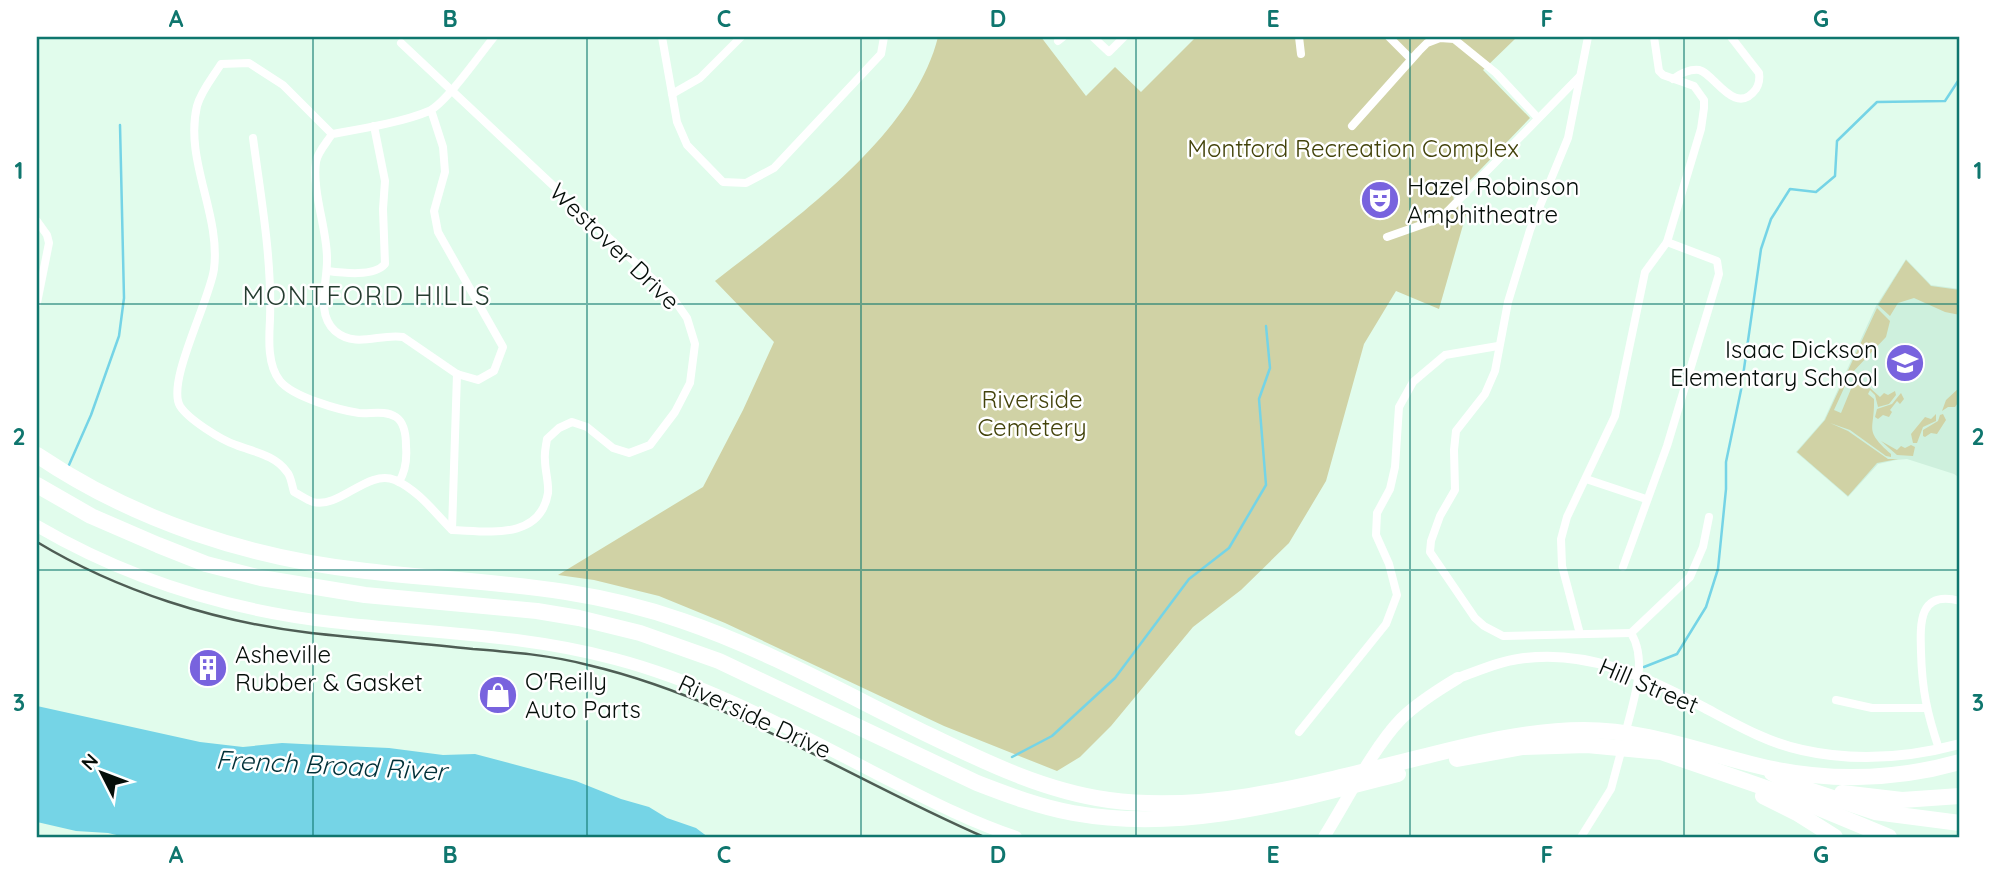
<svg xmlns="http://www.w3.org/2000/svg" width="1997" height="874" font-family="Quicksand,sans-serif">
<rect width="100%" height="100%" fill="#e1fcec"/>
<!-- built -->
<path fill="#cef0dd" d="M 1906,259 L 1931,285 L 1960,289 L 1960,478 L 1954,474 L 1907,459 L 1896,460 L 1878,464 L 1848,497 L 1796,452 L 1824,420 L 1876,306 Z"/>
<!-- green -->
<g fill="#d0d2a5">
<path d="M 938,37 L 1041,37 L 1086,96 L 1115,67 L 1141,92 L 1196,37 L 1517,37 L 1483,70 L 1530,118 L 1453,198 L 1467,211 L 1439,309 L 1396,291 L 1364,344 L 1326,481 L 1289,543 L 1241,590 L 1193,627 L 1111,726 L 1080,757 L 1057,771 L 944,726 L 725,623 L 659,596 L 594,580 L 558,575 L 703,487 L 743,410 L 774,342 L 715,281 C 793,220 913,137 938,37 Z"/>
<path d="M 1906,260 L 1931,286 L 1960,290 L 1960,315 L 1945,312 L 1914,298 L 1898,303 L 1890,316 L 1878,305 Z"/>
<path d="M 1877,308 L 1890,321 L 1886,337 L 1850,375 L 1834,410 L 1841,413 L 1853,384 L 1864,369 L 1859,377 L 1868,386 L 1866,389 L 1870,388 L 1880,397 L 1884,393 L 1888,395 L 1895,391 L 1896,395 L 1889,404 L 1878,407 L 1875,395 L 1870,390 L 1868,394 L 1874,399 C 1875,431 1863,429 1891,454 L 1891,457 L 1886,456 L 1850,430 L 1830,423 L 1848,431 L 1888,459 L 1898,459 L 1877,463 L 1848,496 L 1797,452 L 1825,420 Z"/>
<path d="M 1960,387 L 1960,400 L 1955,407 L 1948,407 L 1942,411 L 1946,400 Z"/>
<path d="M 1901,393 L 1904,399 L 1900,404 L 1897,401 L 1890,410 L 1892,412 L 1889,417 L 1883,415 L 1878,419 L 1875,417 L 1877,409 L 1892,404 Z"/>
<path d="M 1936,414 L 1936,421 L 1923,427 L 1917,443 L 1913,443 L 1911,434 L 1925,417 L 1931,419 Z"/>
<path d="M 1943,414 L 1946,420 L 1937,434 L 1931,433 L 1925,437 L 1923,436 L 1923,430 L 1938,421 L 1940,415 Z"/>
<path d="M 1881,441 L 1897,450 L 1901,446 L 1905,448 L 1911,445 L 1915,447 L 1913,456 L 1897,455 Z"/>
</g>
<!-- water -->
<path fill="#75d4e6" d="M 37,706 L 200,742 L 243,747 L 282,743 L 322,745 L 389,748 L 443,755 L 475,754 L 576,781 L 621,799 L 649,807 L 667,818 L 696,828 L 708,837 L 125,837 L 108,833 L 76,831 L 37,822 Z"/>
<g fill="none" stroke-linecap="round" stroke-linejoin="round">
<!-- stream -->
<g stroke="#75d4e6" stroke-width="2.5">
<path d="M 69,465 L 91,415 L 119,336 L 124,298 L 120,125"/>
<path d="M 1644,667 L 1677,654 L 1706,607 L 1718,569 L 1726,489 L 1726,462 L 1741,390 L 1761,249 L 1771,219 L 1790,189 L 1816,192 L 1835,176 L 1837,141 L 1877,102 L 1945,101 L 1960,78"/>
<path d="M 1012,757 L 1052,736 L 1115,678 L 1189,579 L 1229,548 L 1266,485 L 1259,399 L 1270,368 L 1266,326"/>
</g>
<!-- minor -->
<g stroke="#fff" stroke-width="8">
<path d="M 662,37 L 677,122 L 687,145 L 723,182 L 746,183 L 774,168 L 881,54 L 884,37"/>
<path d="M 1093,37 L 1109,52 L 1124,37"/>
<path d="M 1299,37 L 1301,54"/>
<path d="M 1389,37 L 1411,59"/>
<path d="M 1588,37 L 1568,138 L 1530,230 L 1508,302 L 1495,371 L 1485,394 L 1456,431 L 1454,450 L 1455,490 L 1440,516 L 1431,541 L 1430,552 L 1475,618 L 1484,626 L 1503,636 L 1631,633"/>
<path d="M 1058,41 L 1063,37"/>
<path d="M 1673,79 C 1680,74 1690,69 1699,70 C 1714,73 1735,118 1756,89 C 1759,84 1760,79 1759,73 L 1731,37"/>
<path d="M 672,94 L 700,78 L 741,37"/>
<path d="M 431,110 L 443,147 L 445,172 L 434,211 L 438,232 L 503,347 L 494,371 L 478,380 L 457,374 L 403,337 C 380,333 356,349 335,331 C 315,313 328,281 327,258 C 327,229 312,192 316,162 C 317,153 327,142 332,134 C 360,129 404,122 429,111 C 447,102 480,54 494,37"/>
<path d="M 1352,126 L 1419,51 L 1427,43 L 1440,38 L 1454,39 L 1496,73 L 1538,118"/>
<path d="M 332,134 L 283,85 L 249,63 L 221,64 C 213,77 201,91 197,106 C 184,160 221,214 214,269 C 210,300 166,382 180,406 C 188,419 221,440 236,445 C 254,452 275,455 287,472 C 291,476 292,486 294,492 C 300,495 307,500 313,502 C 340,509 367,469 395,480 C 418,490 435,513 452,530 C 487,531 540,541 548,493 C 549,483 545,471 545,460 C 544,453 546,446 547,439 L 559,428 L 572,422 L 587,427 L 613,448 L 629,453 L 650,445 L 675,412 L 690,383 L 695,344 L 687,318 L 673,298 L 401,43"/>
<path d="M 253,138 C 261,198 272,258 270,319 C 269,338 267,365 280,381 C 293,397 339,410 359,413 C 371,414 385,410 396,417 C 405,423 406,436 406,446 C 407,458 405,472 399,482"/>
<path d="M 37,221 L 47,235 L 49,243 L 37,303"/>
<path d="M 1387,237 L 1441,218 L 1579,77"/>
<path d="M 327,271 C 343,273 374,277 385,264 L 383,209 L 385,181 L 374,126"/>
<path d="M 1586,479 L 1646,499"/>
<path d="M 452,530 L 457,374"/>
<path d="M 1623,567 L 1667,446 L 1719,274 L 1717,261 L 1667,242"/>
<path d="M 1631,633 L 1690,577 L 1703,547 L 1709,517"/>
<path d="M 1580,634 L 1562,566 L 1561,539 L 1567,517 L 1615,416 L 1645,272 L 1667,242 L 1701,129 L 1704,108 L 1704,100 L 1694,86 L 1663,75 L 1659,71 L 1654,37"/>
<path d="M 1836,700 L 1872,708 L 1925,708"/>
<path d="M 1299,732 L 1386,624 L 1397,595 L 1389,564 L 1376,535 L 1377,513 L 1390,489 L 1395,467 L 1399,407 L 1413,382 L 1445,355 L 1498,346"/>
<path d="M 1625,735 C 1632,704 1649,662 1631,633"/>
<path d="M 1939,749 C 1927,713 1922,690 1921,652 C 1920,622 1919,590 1960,601"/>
<path d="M 1581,837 L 1611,789 L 1622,748"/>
</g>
<!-- tertiary -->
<path stroke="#fff" stroke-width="10" d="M 1458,678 C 1478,671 1497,662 1518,659 C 1586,648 1647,677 1705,708 C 1735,724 1768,743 1802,750 C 1855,762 1908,758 1960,744"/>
<!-- secondary -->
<g stroke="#fff" stroke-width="12">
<path d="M 37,526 C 128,579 227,610 332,622 C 426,633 523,634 615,659 C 714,685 804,737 895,783 C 934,803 974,823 1016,837"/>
<path d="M 1324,837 C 1346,802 1373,748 1401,719 C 1417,703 1438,690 1458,678"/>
</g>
<!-- motorway -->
<g stroke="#fff" stroke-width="16">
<path d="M 37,455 C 135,521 249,558 366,571 C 477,584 575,583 683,621 C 768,650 849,696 929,735 C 987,763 1045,791 1109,800 C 1215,814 1323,781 1426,756 C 1478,743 1530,730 1584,730 C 1643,730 1695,750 1751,764 C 1820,782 1892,781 1960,762"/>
<path d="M 37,485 L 91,516 L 158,545 L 206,564 L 261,578 L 365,595 L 537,611 L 579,618 L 640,633 L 719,661 L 977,783 C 1008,795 1040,807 1073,813 C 1184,833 1291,801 1398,774"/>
<path d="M 1457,759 L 1523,747 L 1587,745 L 1661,752 L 1795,798 L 1889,837"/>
<path d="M 1772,773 L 1797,786 L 1875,812 L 1960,823"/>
<path d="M 1842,793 L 1902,800 L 1960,796"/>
<path d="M 1763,796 L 1797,813 L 1835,837"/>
</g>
<!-- rail -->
<path stroke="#4e5d54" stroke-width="2.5" d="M 37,542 C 118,591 216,622 311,633 C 365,639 419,643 473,649 C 512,652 550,655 588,665 C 729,698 852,780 984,837"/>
</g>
<!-- grid -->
<path fill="none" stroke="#0f766e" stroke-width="2" stroke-opacity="0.55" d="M 313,37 L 313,837M 587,37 L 587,837M 861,37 L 861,837M 1136,37 L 1136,837M 1410,37 L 1410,837M 1684,37 L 1684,837M 37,304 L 1960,304M 37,570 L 1960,570"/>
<!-- icons -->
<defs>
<g id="theatre-disc" transform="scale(2.0125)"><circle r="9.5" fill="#7863de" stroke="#fff"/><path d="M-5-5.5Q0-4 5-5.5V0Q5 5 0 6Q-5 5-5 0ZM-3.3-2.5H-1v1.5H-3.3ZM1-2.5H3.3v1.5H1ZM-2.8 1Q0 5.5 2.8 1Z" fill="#fff"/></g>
<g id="school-disc" transform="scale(2.0125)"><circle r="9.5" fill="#7863de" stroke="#fff"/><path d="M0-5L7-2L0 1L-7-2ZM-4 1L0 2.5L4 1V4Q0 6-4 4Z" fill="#fff"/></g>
<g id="building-disc" transform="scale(2.0125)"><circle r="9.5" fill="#7863de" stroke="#fff"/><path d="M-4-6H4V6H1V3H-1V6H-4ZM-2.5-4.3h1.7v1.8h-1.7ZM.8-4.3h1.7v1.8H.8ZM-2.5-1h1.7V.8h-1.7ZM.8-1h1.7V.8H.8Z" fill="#fff"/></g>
<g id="shop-disc" transform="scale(2.0125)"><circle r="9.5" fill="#7863de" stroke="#fff"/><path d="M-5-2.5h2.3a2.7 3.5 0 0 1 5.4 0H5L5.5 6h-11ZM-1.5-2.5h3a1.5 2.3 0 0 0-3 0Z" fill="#fff"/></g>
</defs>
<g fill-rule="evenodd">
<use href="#theatre-disc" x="1380" y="200"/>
<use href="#school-disc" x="1905" y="363"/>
<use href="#building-disc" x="208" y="668"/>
<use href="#shop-disc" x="498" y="695"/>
</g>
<g text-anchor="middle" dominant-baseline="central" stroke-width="5" stroke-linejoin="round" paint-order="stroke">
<!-- park labels -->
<g font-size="24" fill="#43430b" stroke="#fff">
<text x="1353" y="148">Montford Recreation Complex</text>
<text x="1032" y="399">Riverside<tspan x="1032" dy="28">Cemetery</tspan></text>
</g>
<!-- poi labels -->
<g font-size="24" fill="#050e09" stroke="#fff" text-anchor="start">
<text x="1407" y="186">Hazel Robinson<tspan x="1407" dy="28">Amphitheatre</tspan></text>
<text x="1878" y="349" text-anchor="end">Isaac Dickson<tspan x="1878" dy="28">Elementary School</tspan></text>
<text x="235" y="654">Asheville<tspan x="235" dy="28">Rubber &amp; Gasket</tspan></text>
<text x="525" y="681">O'Reilly<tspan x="525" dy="28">Auto Parts</tspan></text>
</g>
<!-- street labels -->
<g font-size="24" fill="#050e09" stroke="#fff">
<text transform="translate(615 246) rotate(44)">Westover Drive</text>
<text transform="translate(1649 685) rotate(23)">Hill Street</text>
<text transform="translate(755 716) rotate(25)">Riverside Drive</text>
</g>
<!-- neighbourhood labels -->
<g font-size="26" letter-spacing="2" fill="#263d31" stroke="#fff">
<text x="367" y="295">MONTFORD HILLS</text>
</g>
<!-- water labels -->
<g font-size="26" font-style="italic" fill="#003038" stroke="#fff">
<text transform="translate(331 765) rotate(3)">French Broad River</text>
</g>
</g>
<!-- border -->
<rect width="1997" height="874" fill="none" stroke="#ffffff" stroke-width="77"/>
<!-- north arrow -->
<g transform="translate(102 773) rotate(312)" stroke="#ffffff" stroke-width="5" paint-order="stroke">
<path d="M0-5L12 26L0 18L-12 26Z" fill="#050e09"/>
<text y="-10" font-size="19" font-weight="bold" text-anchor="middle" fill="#050e09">N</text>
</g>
<rect x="38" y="38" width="1920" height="798" fill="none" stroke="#0f766e" stroke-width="2.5"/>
<g font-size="23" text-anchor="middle" font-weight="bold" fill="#0f766e">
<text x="176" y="27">A</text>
<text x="450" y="27">B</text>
<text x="724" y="27">C</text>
<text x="998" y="27">D</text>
<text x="1273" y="27">E</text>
<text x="1547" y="27">F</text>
<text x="1821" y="27">G</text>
<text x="19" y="179">1</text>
<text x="1978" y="179">1</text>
<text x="19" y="445">2</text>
<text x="1978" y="445">2</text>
<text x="19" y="711">3</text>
<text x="1978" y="711">3</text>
<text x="176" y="863">A</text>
<text x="450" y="863">B</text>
<text x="724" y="863">C</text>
<text x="998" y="863">D</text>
<text x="1273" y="863">E</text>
<text x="1547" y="863">F</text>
<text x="1821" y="863">G</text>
</g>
</svg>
